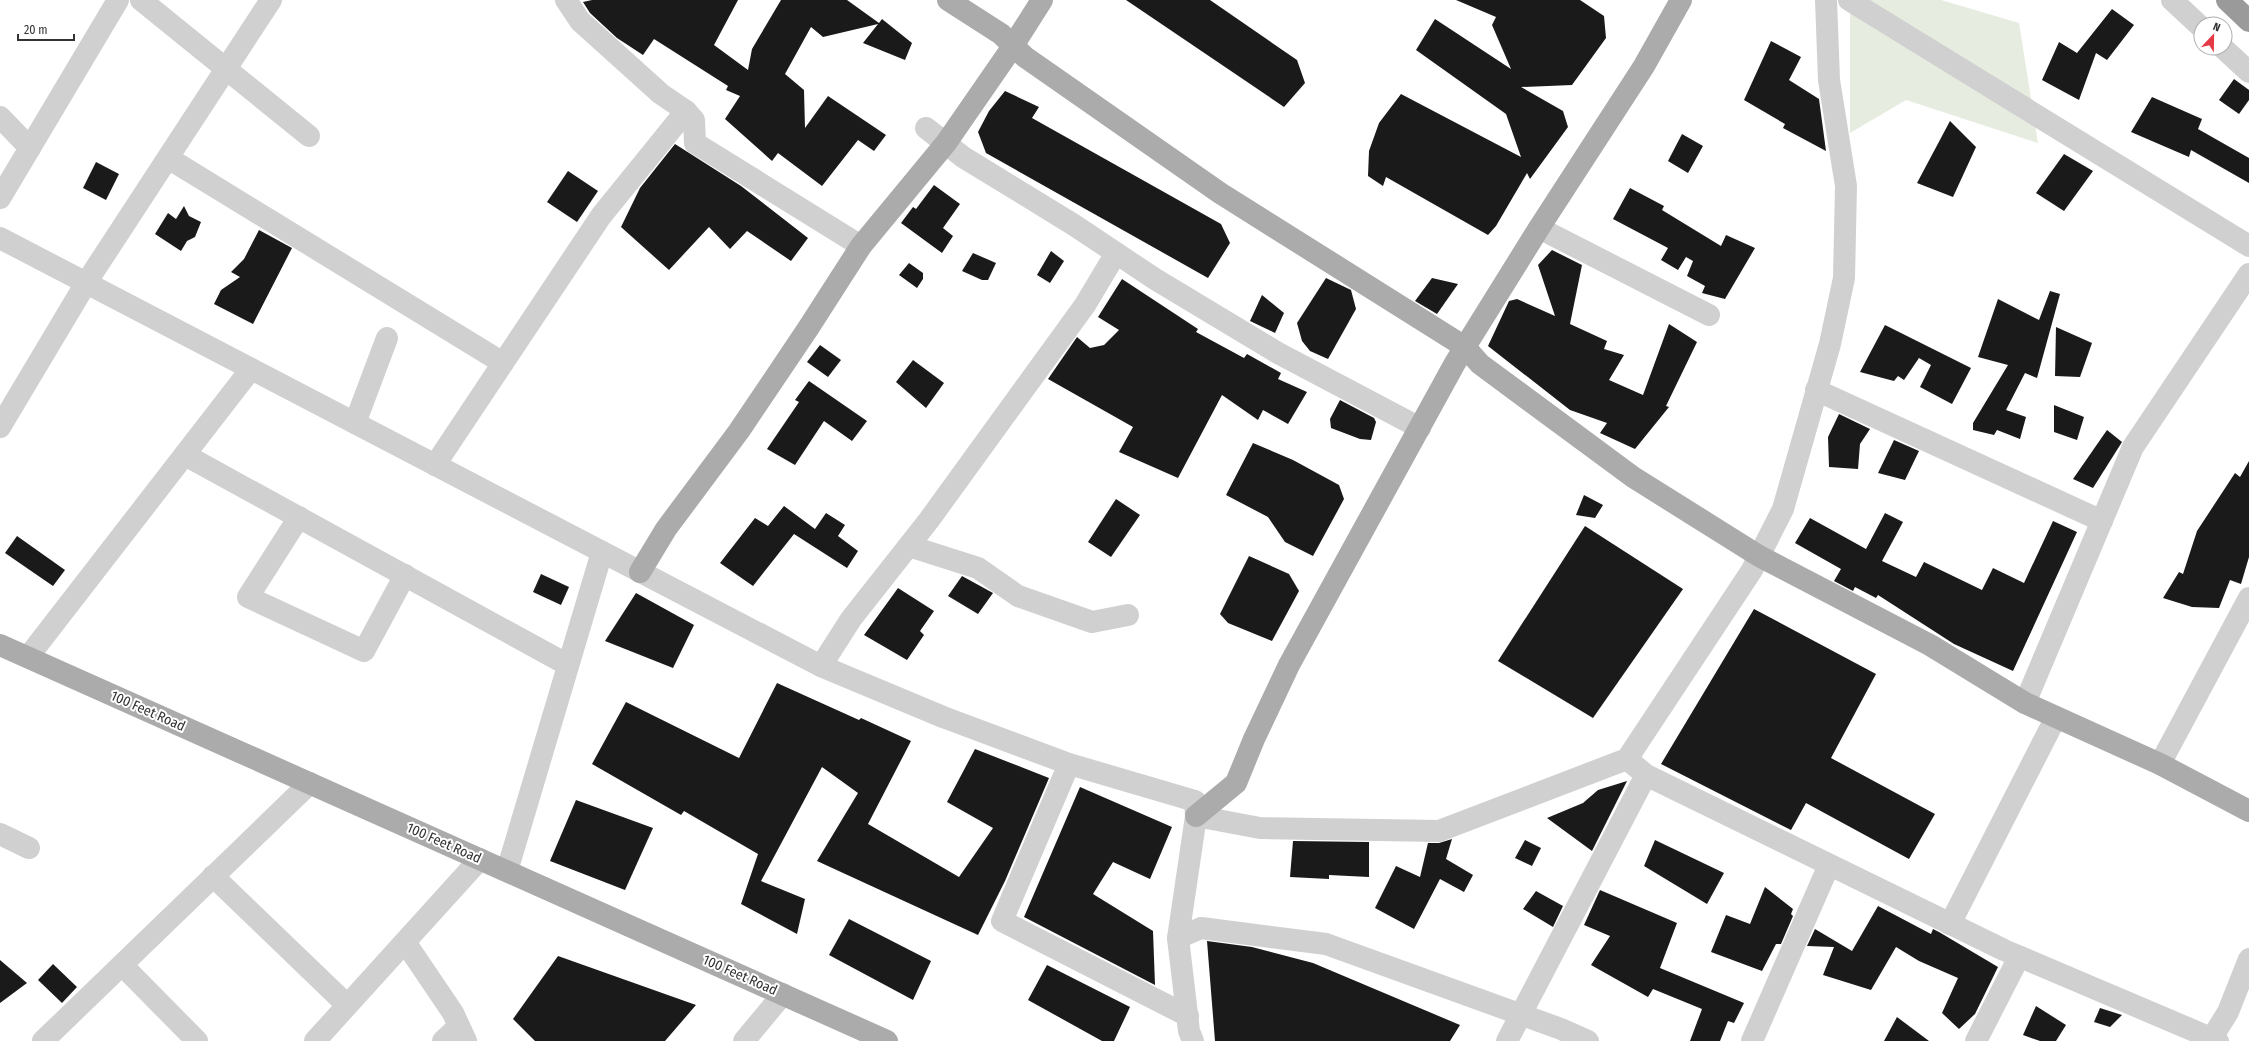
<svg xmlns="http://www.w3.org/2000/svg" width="2249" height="1041" font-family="'Fira Sans Condensed',sans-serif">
<rect width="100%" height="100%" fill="#fff"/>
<!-- green -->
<path fill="#e6ecdf" d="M 1850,0 L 1941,0 L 2019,23 L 2038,143 L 1906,100 L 1850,133 Z"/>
<!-- building -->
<g fill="#1a1a1a">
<path d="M 592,0 L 738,0 L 714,45 L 748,70 L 752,49 L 781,0 L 847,0 L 879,23 L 882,19 L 912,43 L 905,60 L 863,43 L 878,24 L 823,37 L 811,27 L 785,74 L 804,90 L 805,128 L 828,96 L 886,135 L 874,151 L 858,140 L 822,186 L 778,153 L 772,161 L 725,119 L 740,96 L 726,90 L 728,86 L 654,39 L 643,55 L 617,38 L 590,13 L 583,2 Z"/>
<path d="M 1126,0 L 1210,0 L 1297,60 L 1305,83 L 1284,107 Z"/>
<path d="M 1456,0 L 1580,0 L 1604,16 L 1606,38 L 1572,85 L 1521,87 L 1563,111 L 1568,127 L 1530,179 L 1527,173 L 1496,226 L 1488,235 L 1386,177 L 1383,186 L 1368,176 L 1369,151 L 1379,123 L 1401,94 L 1521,157 L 1506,114 L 1416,50 L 1435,19 L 1511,69 L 1492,25 L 1496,17 Z"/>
<path d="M 2112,9 L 2134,25 L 2107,60 L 2096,53 L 2079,100 L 2042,80 L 2059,42 L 2077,53 Z"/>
<path d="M 1771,41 L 1801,57 L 1789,80 L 1819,99 L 1826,151 L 1783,128 L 1785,124 L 1744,100 Z"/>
<path d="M 2234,79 L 2249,90 L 2249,100 L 2239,114 L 2219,100 Z"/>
<path d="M 1005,91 L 1039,107 L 1032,118 L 1221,224 L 1230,243 L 1208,278 L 986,153 L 978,132 L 989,111 Z"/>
<path d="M 2152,97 L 2202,119 L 2198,129 L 2249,158 L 2249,183 L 2191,150 L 2189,157 L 2131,132 Z"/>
<path d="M 1950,121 L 1976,147 L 1953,197 L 1917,183 Z"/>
<path d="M 1682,134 L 1703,146 L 1688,173 L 1668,161 Z"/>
<path d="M 675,144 L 741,186 L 808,238 L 791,261 L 747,231 L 730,249 L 709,227 L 669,270 L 621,227 L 640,188 Z"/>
<path d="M 2064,154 L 2093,171 L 2064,211 L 2036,193 Z"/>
<path d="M 96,162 L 119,174 L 106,200 L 83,188 Z"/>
<path d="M 568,171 L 598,191 L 577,222 L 547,202 Z"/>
<path d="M 934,185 L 960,204 L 943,228 L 953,236 L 942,253 L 901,223 L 913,207 L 916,209 Z"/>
<path d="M 1630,188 L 1664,206 L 1662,210 L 1721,246 L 1726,235 L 1755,248 L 1725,299 L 1702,293 L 1705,286 L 1687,276 L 1693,261 L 1686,257 L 1678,270 L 1661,260 L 1668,248 L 1613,219 Z"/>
<path d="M 184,206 L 189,216 L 201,222 L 195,237 L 187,241 L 181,251 L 155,234 L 168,213 L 176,219 Z"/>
<path d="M 259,230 L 292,248 L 253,324 L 214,304 L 221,290 L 240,277 L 231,272 L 244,259 Z"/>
<path d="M 1552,250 L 1582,265 L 1570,324 L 1607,341 L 1604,349 L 1624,355 L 1609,380 L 1643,395 L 1669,324 L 1697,342 L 1666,406 L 1669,407 L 1635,449 L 1600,433 L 1607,423 L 1570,410 L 1488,346 L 1509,301 L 1517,299 L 1555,316 L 1538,265 Z"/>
<path d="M 1051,251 L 1064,261 L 1050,283 L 1037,275 Z"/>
<path d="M 973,253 L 996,263 L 988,280 L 982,280 L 962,271 Z"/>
<path d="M 909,263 L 923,273 L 923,279 L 917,288 L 899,275 Z"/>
<path d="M 1326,278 L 1351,290 L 1356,309 L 1328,359 L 1310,351 L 1302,341 L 1297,323 Z"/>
<path d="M 1432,278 L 1458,284 L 1437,314 L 1415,301 Z"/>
<path d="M 1122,279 L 1198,329 L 1196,332 L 1244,358 L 1247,354 L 1281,373 L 1278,379 L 1307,392 L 1288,424 L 1263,410 L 1258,420 L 1222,395 L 1178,478 L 1119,452 L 1133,427 L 1048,379 L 1077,337 L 1090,348 L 1104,345 L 1119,330 L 1098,317 Z"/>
<path d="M 2050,291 L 2060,294 L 2037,378 L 2025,373 L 2006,410 L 2026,417 L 2020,439 L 1997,430 L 1994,435 L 1973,430 L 1973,423 L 2008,365 L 1978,357 L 1998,299 L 2039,320 Z"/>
<path d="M 1262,295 L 1284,313 L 1275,333 L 1250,321 Z"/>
<path d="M 1885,325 L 1971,368 L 1952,404 L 1920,387 L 1931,365 L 1919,358 L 1904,380 L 1898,376 L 1894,381 L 1860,372 Z"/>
<path d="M 2056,327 L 2092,343 L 2080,377 L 2055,376 Z"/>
<path d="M 820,345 L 841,360 L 828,377 L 807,362 Z"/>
<path d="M 913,360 L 944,383 L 926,408 L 896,382 Z"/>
<path d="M 809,381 L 867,421 L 852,441 L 824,421 L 795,465 L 767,449 L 799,402 L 795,400 Z"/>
<path d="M 1340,400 L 1374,418 L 1376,422 L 1371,440 L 1360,439 L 1331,428 L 1330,419 Z"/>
<path d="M 2054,405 L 2084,417 L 2077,440 L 2054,432 Z"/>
<path d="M 1839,414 L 1870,429 L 1860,444 L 1858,469 L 1829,467 L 1828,437 Z"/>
<path d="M 2107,430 L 2122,442 L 2093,488 L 2073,479 Z"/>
<path d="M 1894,440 L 1919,451 L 1905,480 L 1878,473 Z"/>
<path d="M 1253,443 L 1293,460 L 1339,485 L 1344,499 L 1313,556 L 1285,542 L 1268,517 L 1226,495 Z"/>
<path d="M 2249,461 L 2249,557 L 2241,584 L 2230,580 L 2219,608 L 2192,607 L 2163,598 L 2179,572 L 2183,574 L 2197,531 L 2235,473 L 2240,477 Z"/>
<path d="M 1584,495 L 1603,505 L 1595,518 L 1576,515 Z"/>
<path d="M 1116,499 L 1140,515 L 1111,557 L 1088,542 Z"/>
<path d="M 784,506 L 815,529 L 826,513 L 845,525 L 838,536 L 858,551 L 847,568 L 794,534 L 753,586 L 720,563 L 755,518 L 768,526 Z"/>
<path d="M 1885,513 L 1903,522 L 1882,561 L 1916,577 L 1924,562 L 1982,590 L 1993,568 L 2024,583 L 2053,521 L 2077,532 L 2013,671 L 1954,644 L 1878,595 L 1876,598 L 1855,587 L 1853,591 L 1834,581 L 1841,569 L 1795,543 L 1810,518 L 1866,549 Z"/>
<path d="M 1585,526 L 1683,589 L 1593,718 L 1498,661 Z"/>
<path d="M 17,536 L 65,570 L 53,586 L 5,553 Z"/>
<path d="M 1249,556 L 1289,574 L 1299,591 L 1272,641 L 1228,623 L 1220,614 Z"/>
<path d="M 541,574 L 569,587 L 561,605 L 533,592 Z"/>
<path d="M 962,576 L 993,593 L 978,614 L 948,596 Z"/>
<path d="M 898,588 L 934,611 L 920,631 L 924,635 L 907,660 L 864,635 Z"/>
<path d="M 636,593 L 694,625 L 673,668 L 605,641 Z"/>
<path d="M 1754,609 L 1876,674 L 1831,758 L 1935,814 L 1909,859 L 1806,803 L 1791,830 L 1661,764 Z"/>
<path d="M 777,683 L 859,720 L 861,718 L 911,741 L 868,824 L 959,877 L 993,828 L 947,802 L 975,749 L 1049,778 L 1005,881 L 978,935 L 817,861 L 858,793 L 822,767 L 761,881 L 805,899 L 797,934 L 741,904 L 758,854 L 684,811 L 681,815 L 592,764 L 626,702 L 739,758 Z"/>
<path d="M 1627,781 L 1592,851 L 1547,818 L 1583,803 L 1598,790 Z"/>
<path d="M 1080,787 L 1172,827 L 1150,879 L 1113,862 L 1093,894 L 1153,931 L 1155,985 L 1024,917 Z"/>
<path d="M 576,800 L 653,828 L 625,890 L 550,861 Z"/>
<path d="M 1452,839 L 1446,859 L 1473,875 L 1464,892 L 1440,879 L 1414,929 L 1375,908 L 1396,866 L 1420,877 L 1428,843 L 1439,843 Z"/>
<path d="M 1525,840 L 1541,848 L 1532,866 L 1515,858 Z"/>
<path d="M 1655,840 L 1724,873 L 1707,904 L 1644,866 Z"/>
<path d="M 1293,841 L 1369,842 L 1369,877 L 1329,875 L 1329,879 L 1290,877 Z"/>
<path d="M 1765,887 L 1793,909 L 1791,914 L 1793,916 L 1781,944 L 1776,944 L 1762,971 L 1711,952 L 1726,915 L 1750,924 Z"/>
<path d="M 1600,890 L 1677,923 L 1660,968 L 1744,1003 L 1734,1023 L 1728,1021 L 1720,1041 L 1690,1041 L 1702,1009 L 1653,989 L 1648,997 L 1591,965 L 1610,936 L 1584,925 Z"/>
<path d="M 1536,891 L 1563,906 L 1553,927 L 1523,909 Z"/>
<path d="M 1878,906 L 1931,934 L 1933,929 L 1939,932 L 1998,967 L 1975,1014 L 1959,1029 L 1942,1013 L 1958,978 L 1919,961 L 1896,947 L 1871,990 L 1823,975 L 1834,947 L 1807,946 L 1815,929 L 1852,951 Z"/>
<path d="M 849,919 L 931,961 L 913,1000 L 829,955 Z"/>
<path d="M 1207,941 L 1252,947 L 1313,963 L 1460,1025 L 1450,1041 L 1215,1041 Z"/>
<path d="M 558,956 L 696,1005 L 665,1041 L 535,1041 L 513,1019 Z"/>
<path d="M 0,960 L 27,983 L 0,1003 Z"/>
<path d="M 53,964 L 77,987 L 62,1003 L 38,980 Z"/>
<path d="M 1047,965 L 1130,1007 L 1114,1041 L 1102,1041 L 1028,1000 Z"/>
<path d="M 2036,1006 L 2066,1025 L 2056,1041 L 2040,1041 L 2023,1035 Z"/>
<path d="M 2100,1008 L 2122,1015 L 2110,1027 L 2094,1022 Z"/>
<path d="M 1897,1017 L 1929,1041 L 1884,1041 Z"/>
</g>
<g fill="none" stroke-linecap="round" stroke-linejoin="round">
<!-- minor -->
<g stroke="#d0d0d0" stroke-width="22">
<path d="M 141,0 L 309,136"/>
<path d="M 566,0 L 580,21 L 661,94 L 686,111 L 694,120 L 695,143 L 861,246"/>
<path d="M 1849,0 L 2249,246"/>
<path d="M 2172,0 L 2201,27"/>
<path d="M 2223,48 L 2249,72"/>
<path d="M 0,117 L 30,148"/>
<path d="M 926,128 L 963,157 L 1074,225 L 1155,279 L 1278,353 L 1420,428"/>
<path d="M 168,158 L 503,363"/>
<path d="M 0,198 L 118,0"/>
<path d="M 1539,228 L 1709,315"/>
<path d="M 0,238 L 821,666 L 943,717 L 1069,764 L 1195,801 L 1196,816 L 1260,828 L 1439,831 L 1627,759 L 1752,570 L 1783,509 L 1830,344 L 1844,278 L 1846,186 L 1829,80 L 1826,0"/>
<path d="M 1816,390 L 2102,521"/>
<path d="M 355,423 L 387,338"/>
<path d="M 0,427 L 86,283 L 271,0"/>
<path d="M 185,455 L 568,665"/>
<path d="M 435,465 L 601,216 L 686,111"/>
<path d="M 299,517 L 248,597 L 364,651 L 405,575"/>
<path d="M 909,546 L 978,568 L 1018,596 L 1092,622 L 1128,615"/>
<path d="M 28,657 L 251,369"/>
<path d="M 821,666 L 851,619 L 929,520 L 1085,305 L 1116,253"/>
<path d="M 2025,703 L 2133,447 L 2249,274"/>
<path d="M 1627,759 L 1646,775 L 2004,950 L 2218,1041"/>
<path d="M 1069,764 L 1002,921 L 1188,1016"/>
<path d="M 2160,764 L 2249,598"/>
<path d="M 0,834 L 29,848"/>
<path d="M 507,871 L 602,552"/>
<path d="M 213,876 L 347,1005"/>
<path d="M 1950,924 L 2056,717"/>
<path d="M 1178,938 L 1201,928 L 1326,944 L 1561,1029 L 1588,1041"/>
<path d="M 405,942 L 453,1013 L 466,1041"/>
<path d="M 122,965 L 197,1041"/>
<path d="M 43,1041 L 310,783"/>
<path d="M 315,1041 L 480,859"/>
<path d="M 443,1041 L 459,1026"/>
<path d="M 744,1041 L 783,994"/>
<path d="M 1193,1041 L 1189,1031 L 1178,938 L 1196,816"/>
<path d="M 1507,1041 L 1646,775"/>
<path d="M 1752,1041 L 1829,865"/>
<path d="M 1976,1041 L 2019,957"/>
<path d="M 2210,1041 L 2228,1012 L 2249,959"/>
</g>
<!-- major -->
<g stroke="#ababab" stroke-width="22">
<path d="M 948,0 L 1001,34 L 1025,57 L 1220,193 L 1465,347 L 1480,364 L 1633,477 L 1759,556 L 1930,645 L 2025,703 L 2160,764 L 2249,811"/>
<path d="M 640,572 L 666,529 L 739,431 L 809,327 L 861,246 L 946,143 L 1009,52 L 1042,0"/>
<path d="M 0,645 L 887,1041"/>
<path d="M 1196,816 L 1236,783 L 1254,739 L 1289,665 L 1455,363 L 1539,228 L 1644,66 L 1681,0"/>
</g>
<!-- highway -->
<path stroke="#9a9a9a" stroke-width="22" d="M 2227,0 L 2249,21"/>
</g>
<g text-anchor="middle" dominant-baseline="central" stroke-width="4" stroke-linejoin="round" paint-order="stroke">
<!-- street labels -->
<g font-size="14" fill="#333" stroke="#fff">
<text transform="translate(148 711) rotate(24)">100 Feet Road</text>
<text transform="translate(444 843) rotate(24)">100 Feet Road</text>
<text transform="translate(740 975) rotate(24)">100 Feet Road</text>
</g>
</g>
<!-- north arrow -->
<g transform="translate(2213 36) rotate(22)"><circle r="19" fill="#ffffff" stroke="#adadad"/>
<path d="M0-3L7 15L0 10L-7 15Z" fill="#e63946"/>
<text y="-6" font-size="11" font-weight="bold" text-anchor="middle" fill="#333333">N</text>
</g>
<!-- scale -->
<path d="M18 34v6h56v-6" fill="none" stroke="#333333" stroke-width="2"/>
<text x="24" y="34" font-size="12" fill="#333333" stroke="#ffffff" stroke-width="3" paint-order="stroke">20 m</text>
</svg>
